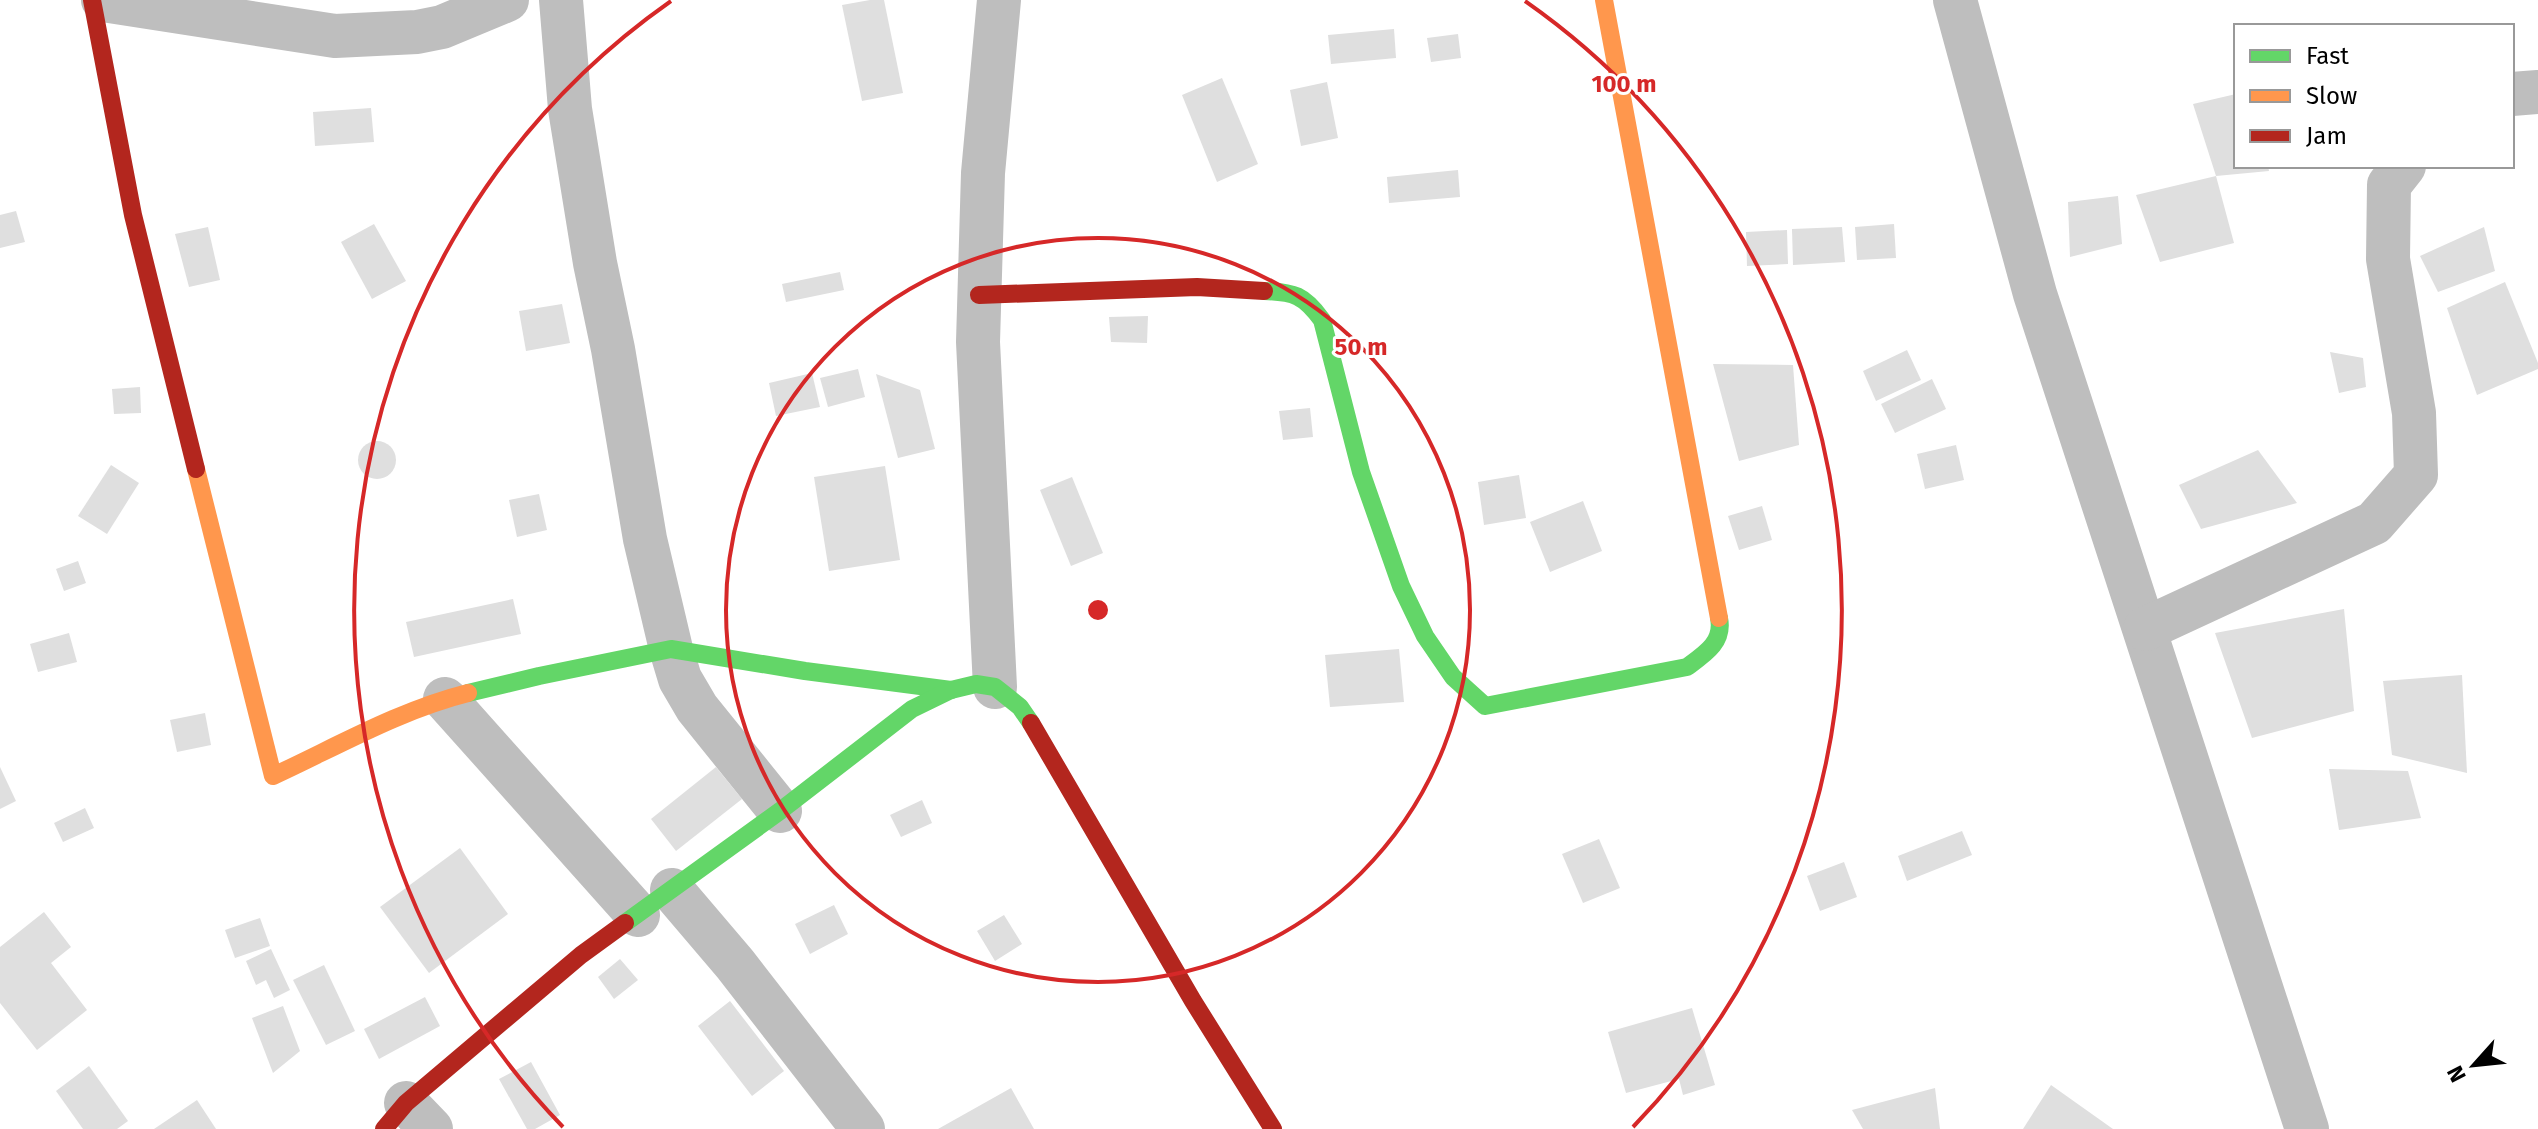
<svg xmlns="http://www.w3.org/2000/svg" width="2538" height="1129" font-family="'Fira Sans',sans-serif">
<rect width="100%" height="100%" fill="#fff"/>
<!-- building -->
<g fill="#dfdfdf">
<path d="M 870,0 L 884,0 L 903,93 L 862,101 L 842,5 Z"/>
<path d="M 1394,29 L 1396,58 L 1331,64 L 1328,35 Z"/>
<path d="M 1458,34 L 1461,58 L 1431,62 L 1427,38 Z"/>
<path d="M 1222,78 L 1258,164 L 1217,182 L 1182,95 Z"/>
<path d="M 1327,82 L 1338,138 L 1301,146 L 1290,90 Z"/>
<path d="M 2236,94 L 2236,166 L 2268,166 L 2269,171 L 2216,176 L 2193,104 Z"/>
<path d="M 371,108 L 374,142 L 315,146 L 313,112 Z"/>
<path d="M 1458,170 L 1460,197 L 1389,203 L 1387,177 Z"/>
<path d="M 2216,176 L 2234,243 L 2160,262 L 2136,195 Z"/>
<path d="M 2118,196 L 2122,244 L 2070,257 L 2068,202 Z"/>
<path d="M 16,211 L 25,242 L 0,248 L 0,215 Z"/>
<path d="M 374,224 L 406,281 L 372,299 L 341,242 Z"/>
<path d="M 1894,224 L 1896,258 L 1857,260 L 1855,227 Z"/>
<path d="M 208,227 L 220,280 L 189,287 L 175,234 Z"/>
<path d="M 1842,227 L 1845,262 L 1793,265 L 1792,229 Z"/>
<path d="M 2484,227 L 2495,271 L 2438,292 L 2420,256 Z"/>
<path d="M 1787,230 L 1788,264 L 1747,266 L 1746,232 Z"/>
<path d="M 840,272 L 844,290 L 786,302 L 782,284 Z"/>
<path d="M 2505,282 L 2538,363 L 2538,369 L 2477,395 L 2447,308 Z"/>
<path d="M 562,304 L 570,343 L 526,351 L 519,311 Z"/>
<path d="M 1148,316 L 1147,343 L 1111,342 L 1109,317 Z"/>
<path d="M 1907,350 L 1921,380 L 1876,401 L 1863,371 Z"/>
<path d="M 2330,352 L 2363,358 L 2366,387 L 2339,393 Z"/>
<path d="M 1713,364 L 1793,365 L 1799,445 L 1739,461 Z"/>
<path d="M 858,369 L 865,397 L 828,407 L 820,378 Z"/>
<path d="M 812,373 L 820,407 L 776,416 L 769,383 Z"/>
<path d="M 876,374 L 920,390 L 935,449 L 898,458 Z"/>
<path d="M 1932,379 L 1946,409 L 1895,433 L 1881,404 Z"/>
<path d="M 140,387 L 141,413 L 114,414 L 112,389 Z"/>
<path d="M 1310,408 L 1313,437 L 1283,440 L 1279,411 Z"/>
<circle cx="377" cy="460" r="19"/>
<path d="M 1956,445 L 1964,480 L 1925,489 L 1917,454 Z"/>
<path d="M 2258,450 L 2297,503 L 2201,529 L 2179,485 Z"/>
<path d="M 111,465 L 139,483 L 107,534 L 78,516 Z"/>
<path d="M 885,466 L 900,560 L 829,571 L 814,477 Z"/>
<path d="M 1519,475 L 1526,518 L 1484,525 L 1478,482 Z"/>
<path d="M 1072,477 L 1103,553 L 1071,566 L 1040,490 Z"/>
<path d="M 539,494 L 547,530 L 517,537 L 509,500 Z"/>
<path d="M 1583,501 L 1602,551 L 1550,572 L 1530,522 Z"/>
<path d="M 1762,506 L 1772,540 L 1739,550 L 1728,516 Z"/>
<path d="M 78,561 L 86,583 L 64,591 L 56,569 Z"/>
<path d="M 513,599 L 521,634 L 414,657 L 406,622 Z"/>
<path d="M 2344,609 L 2354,711 L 2252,738 L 2215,633 Z"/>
<path d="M 69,633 L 77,662 L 38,672 L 30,644 Z"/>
<path d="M 1399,649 L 1404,702 L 1330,707 L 1325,655 Z"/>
<path d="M 2462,675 L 2467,773 L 2392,755 L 2383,681 Z"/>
<path d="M 205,713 L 211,745 L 177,752 L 170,720 Z"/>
<path d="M 0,767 L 16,801 L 0,809 Z"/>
<path d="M 716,767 L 742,799 L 676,851 L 651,819 Z"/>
<path d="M 2329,769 L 2408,771 L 2421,818 L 2339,830 Z"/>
<path d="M 922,800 L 932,823 L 901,837 L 890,815 Z"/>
<path d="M 85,808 L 94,828 L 63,842 L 54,823 Z"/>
<path d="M 1962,831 L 1972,855 L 1907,881 L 1898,856 Z"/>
<path d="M 1599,839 L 1620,888 L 1583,903 L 1562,854 Z"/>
<path d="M 460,848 L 508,914 L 429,973 L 380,907 Z"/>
<path d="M 1844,862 L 1857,897 L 1820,911 L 1807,876 Z"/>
<path d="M 834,905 L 848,934 L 810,954 L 795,924 Z"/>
<path d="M 44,912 L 71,947 L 51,963 L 87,1010 L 37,1050 L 0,1003 L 0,947 Z"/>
<path d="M 1004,915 L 1022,944 L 995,961 L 977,931 Z"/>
<path d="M 260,918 L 270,946 L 235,958 L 225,930 Z"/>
<path d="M 271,949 L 290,990 L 274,998 L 266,980 L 256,985 L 246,961 Z"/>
<path d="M 620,959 L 638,980 L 614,999 L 598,977 Z"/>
<path d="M 324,965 L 355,1031 L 326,1045 L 293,980 Z"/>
<path d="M 425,997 L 440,1026 L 379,1059 L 364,1029 Z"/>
<path d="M 730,1001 L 784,1071 L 752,1096 L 698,1026 Z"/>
<path d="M 283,1006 L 300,1051 L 273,1073 L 252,1018 Z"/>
<path d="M 1692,1008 L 1715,1085 L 1683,1095 L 1679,1079 L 1626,1093 L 1608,1032 Z"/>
<path d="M 531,1062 L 560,1115 L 535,1129 L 527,1129 L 499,1079 Z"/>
<path d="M 89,1066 L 128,1121 L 117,1129 L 83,1129 L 56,1091 Z"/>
<path d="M 2051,1085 L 2113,1129 L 2023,1129 Z"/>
<path d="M 1011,1088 L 1034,1129 L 938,1129 Z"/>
<path d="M 1935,1088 L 1940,1129 L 1863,1129 L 1852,1110 Z"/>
<path d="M 197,1100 L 216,1129 L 154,1129 Z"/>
</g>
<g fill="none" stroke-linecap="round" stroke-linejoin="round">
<!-- street -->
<g stroke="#bebebe" stroke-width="44">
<path d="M 103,0 L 335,36 L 417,32 L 442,27 L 507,0"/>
<path d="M 561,0 L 570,109 L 595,263 L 613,349 L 645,539 L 671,649 L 680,679 L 697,708 L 780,811"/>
<path d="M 1955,0 L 2035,294 L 2307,1129"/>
<path d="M 2512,94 L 2538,92"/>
<path d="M 2145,629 L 2374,523 L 2416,475 L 2414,413 L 2388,259 L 2389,185 L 2404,166"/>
<path d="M 995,687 L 978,342 L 983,173 L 999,0"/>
<path d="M 445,699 L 638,915"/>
<path d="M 672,890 L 735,964 L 863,1129"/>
<path d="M 406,1103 L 431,1129"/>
</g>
<!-- fast -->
<g stroke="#63d668" stroke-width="18">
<path d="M 1264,291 C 1294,292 1304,295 1322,320 L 1361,472 L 1401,586 L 1425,636 L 1453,677 L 1485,706 L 1687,667 C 1705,654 1724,642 1719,618"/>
<path d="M 468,693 L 539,676 L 671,649 L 805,671 L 951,690"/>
<path d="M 625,923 L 780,811 L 912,709 L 951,690 L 976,684 L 995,687 L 1020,707 L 1031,723"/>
</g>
<!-- slow -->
<g stroke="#ff974d" stroke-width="18">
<path d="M 1604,0 L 1719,618"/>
<path d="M 196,469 L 273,776 C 336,747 400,710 468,693"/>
</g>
<!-- jam -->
<g stroke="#b3261e" stroke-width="18">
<path d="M 92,0 L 133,215 L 196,469"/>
<path d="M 979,295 L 1197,287 L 1264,291"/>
<path d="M 1031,723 L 1193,1001 L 1273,1129"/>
<path d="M 384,1129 L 406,1103 L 581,955 L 625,923"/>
</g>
</g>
<!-- distance rings -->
<g fill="none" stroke="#d62828" stroke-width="4">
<circle cx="1098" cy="610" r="372"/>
<path d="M563 1127A744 744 0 0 1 671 1M1525 1A744 744 0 0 1 1633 1127"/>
</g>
<circle cx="1098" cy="610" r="12" fill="#d62828" stroke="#fff" stroke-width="4"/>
<g font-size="24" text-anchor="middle" font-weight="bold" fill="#d62828" stroke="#fff" stroke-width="6" stroke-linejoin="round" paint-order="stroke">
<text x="1624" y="92">100 m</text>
<text x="1361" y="355">50 m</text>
</g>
<!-- legend -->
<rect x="2234" y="24" width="280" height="144" fill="#ffffff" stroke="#999999" stroke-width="2"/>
<rect x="2250" y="50" width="40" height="12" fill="#63d668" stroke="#999999" stroke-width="2"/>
<text x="2306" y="64" font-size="24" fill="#000000">Fast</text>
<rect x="2250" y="90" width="40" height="12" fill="#ff974d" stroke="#999999" stroke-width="2"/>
<text x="2306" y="104" font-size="24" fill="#000000">Slow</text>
<rect x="2250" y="130" width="40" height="12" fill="#b3261e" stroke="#999999" stroke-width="2"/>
<text x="2306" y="144" font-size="24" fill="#000000">Jam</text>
<!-- north arrow -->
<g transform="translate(2474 1065) rotate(243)" stroke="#ffffff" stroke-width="6" paint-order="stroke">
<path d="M0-6L14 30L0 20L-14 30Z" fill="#000000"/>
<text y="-12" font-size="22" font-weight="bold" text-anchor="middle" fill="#000000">N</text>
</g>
</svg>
